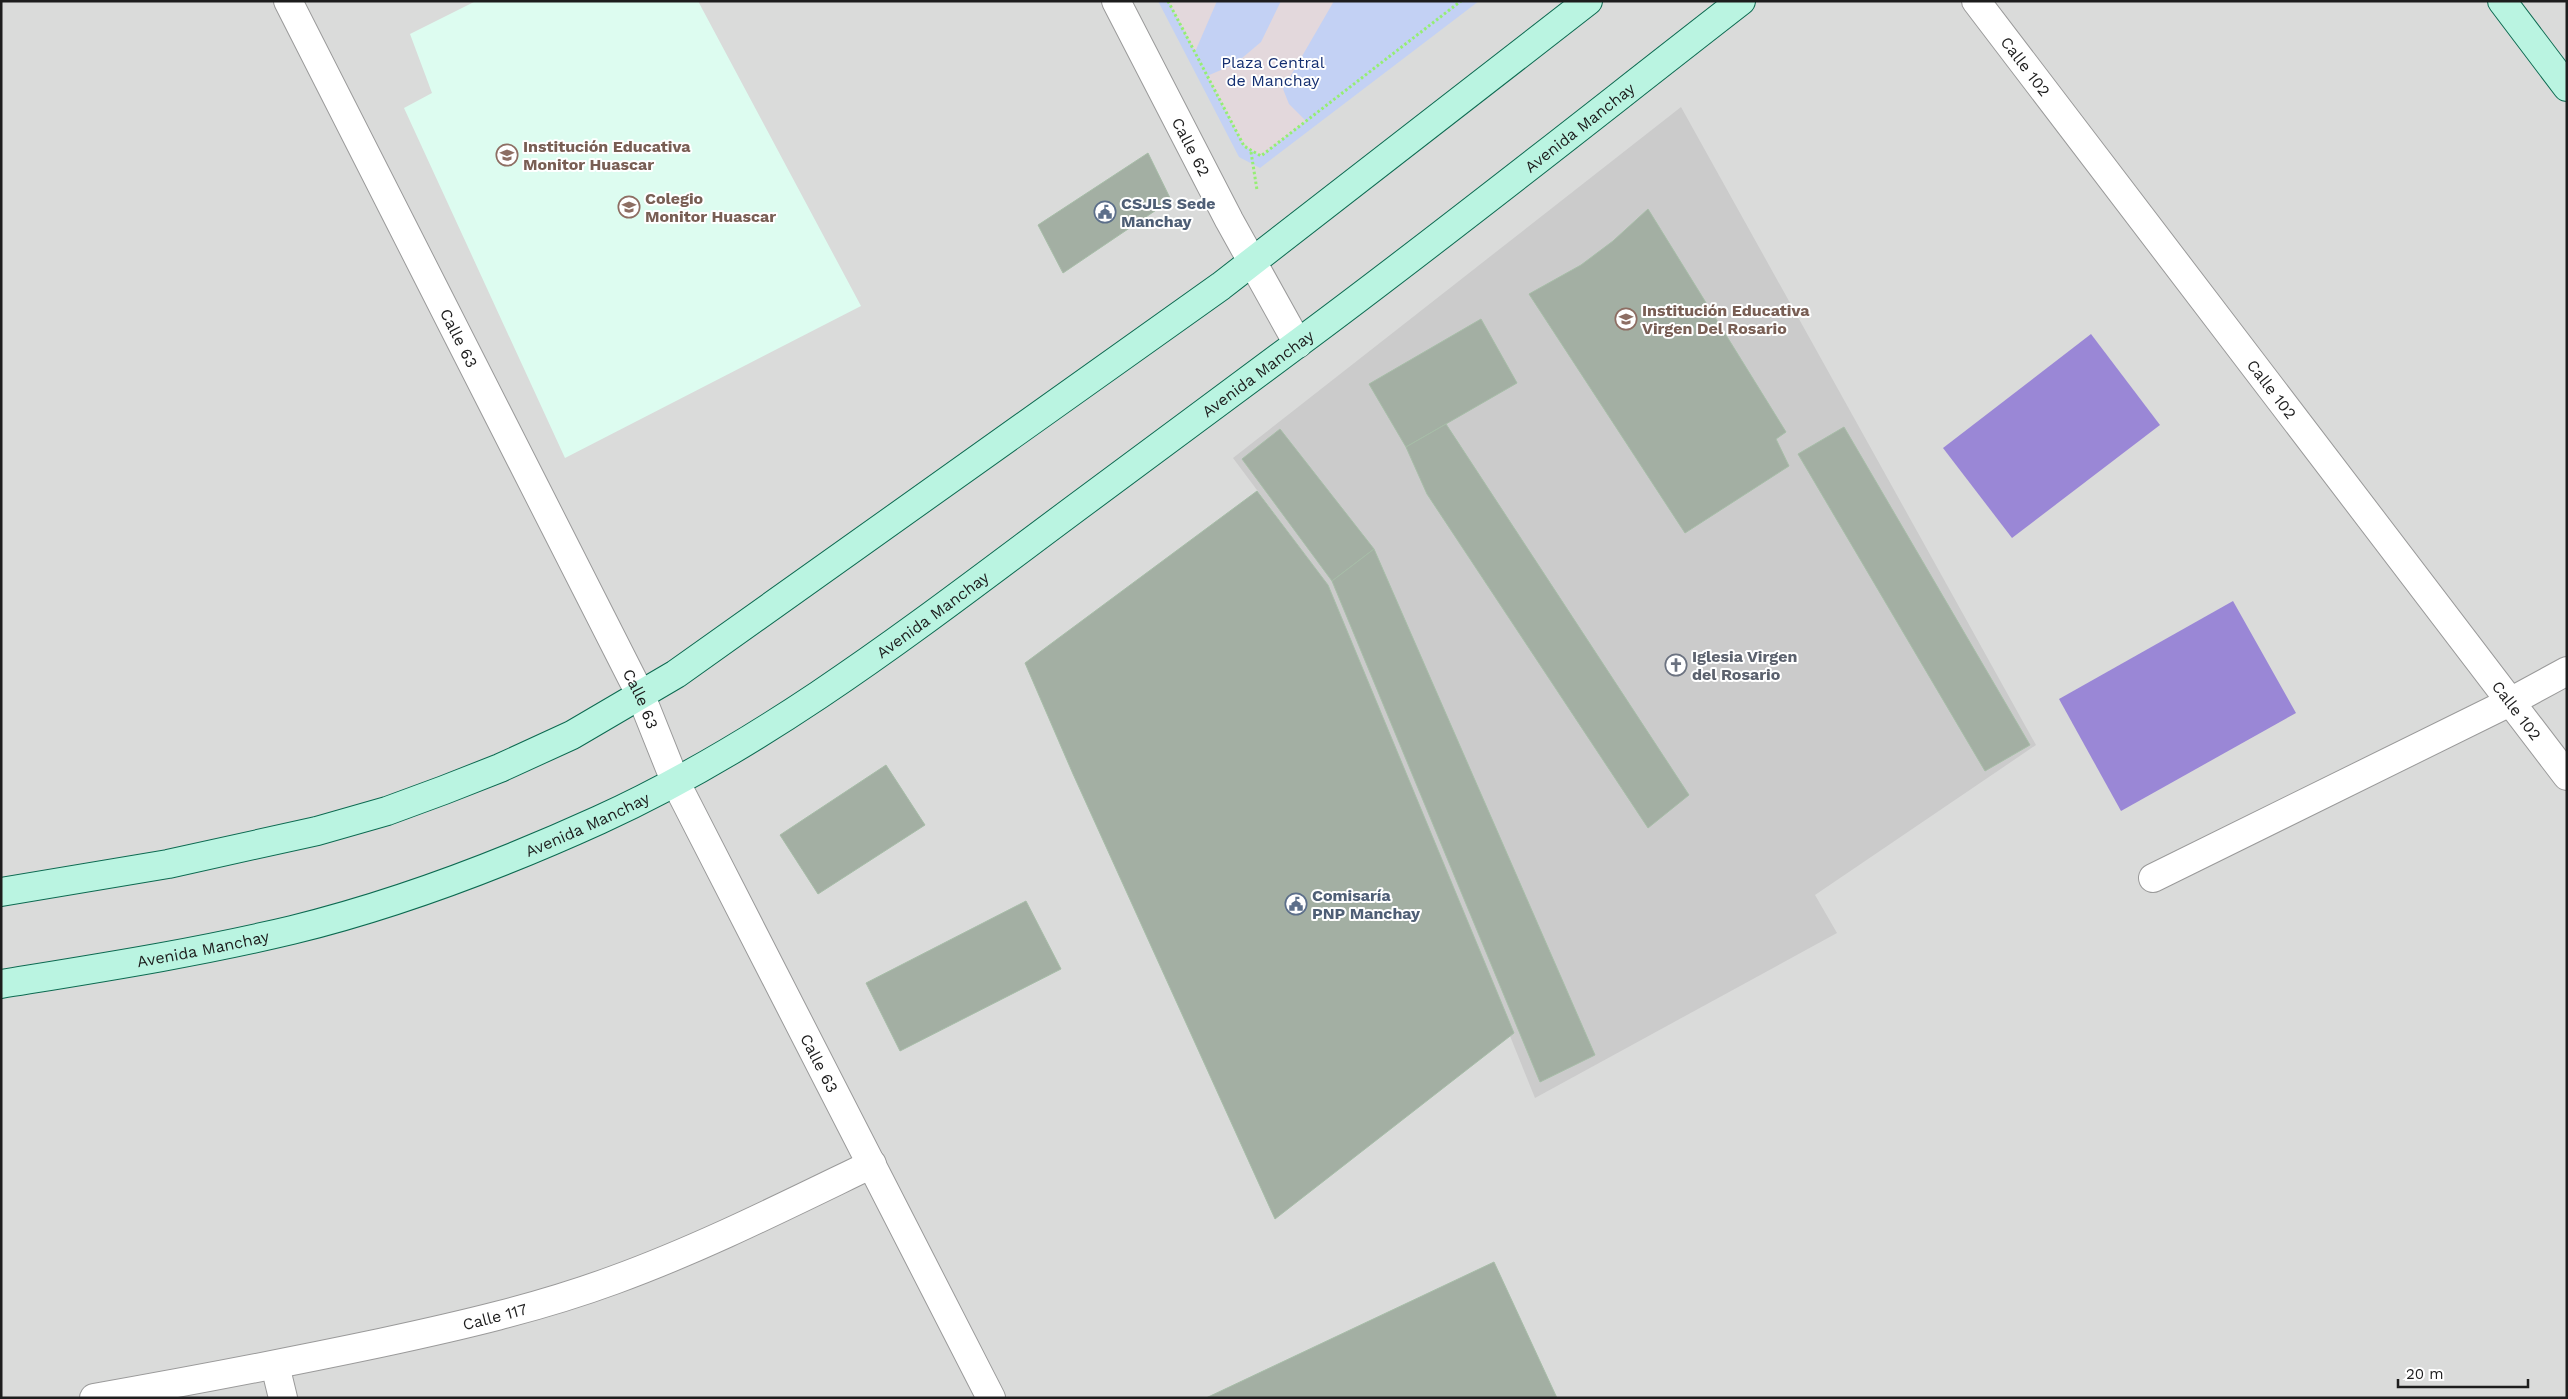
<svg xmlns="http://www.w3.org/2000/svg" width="2568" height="1399" font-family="'Work Sans',sans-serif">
<rect width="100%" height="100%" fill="#e3ede6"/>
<!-- residential -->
<rect fill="#dadbda" x="1" y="1" width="2566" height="1397"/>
<!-- education -->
<path fill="#ddfcf0" d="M 476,1 L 698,1 L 861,306 L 565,458 L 404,108 L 432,93 L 410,34 Z"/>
<!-- religious -->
<path fill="#cbcbcb" d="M 1681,107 L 2036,745 L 1815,895 L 1837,933 L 1535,1098 L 1328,585 L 1233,458 Z"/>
<!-- park -->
<path fill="#c3d1f4" d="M 1158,1 L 1479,1 L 1260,168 L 1239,157 Z"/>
<!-- pitch -->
<g fill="#9a87d6">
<path d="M 2091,334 L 2160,425 L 2012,538 L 1943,448 Z"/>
<path d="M 2233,601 L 2296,713 L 2121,811 L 2059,699 Z"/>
</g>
<!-- plaza -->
<g fill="#e3d8dc">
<path d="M 1168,1 L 1217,1 L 1195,52 Z"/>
<path d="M 1281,1 L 1334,1 L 1283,89 L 1289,104 L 1306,121 L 1261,156 L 1244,146 L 1207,76 L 1235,64 L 1261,42 Z"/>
</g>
<!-- building -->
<g fill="#a3afa3" stroke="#a7bda8">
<path d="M 1148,153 L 1171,200 L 1063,273 L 1038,225 Z"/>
<path d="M 1648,209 L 1786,432 L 1776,439 L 1789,466 L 1685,533 L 1529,294 L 1581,265 L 1613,241 Z"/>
<path d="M 1481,319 L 1517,383 L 1406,447 L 1369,384 Z"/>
<path d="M 1446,424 L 1689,795 L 1648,828 L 1427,494 L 1406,447 Z"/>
<path d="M 1844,427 L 2030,745 L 1985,771 L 1798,454 Z"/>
<path d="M 1280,429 L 1374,549 L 1332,581 L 1242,459 Z"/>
<path d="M 1257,491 L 1328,585 L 1514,1033 L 1275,1219 L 1073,774 L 1025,663 Z"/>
<path d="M 1374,549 L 1595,1055 L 1540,1082 L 1332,581 Z"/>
<path d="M 886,765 L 925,825 L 818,894 L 780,835 Z"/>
<path d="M 1026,901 L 1061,969 L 900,1051 L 866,983 Z"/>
<path d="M 1494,1262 L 1557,1398 L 1206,1398 Z"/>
</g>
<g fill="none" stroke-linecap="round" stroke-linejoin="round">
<!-- street casing -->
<g stroke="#9a9a9a" stroke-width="30">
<g id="street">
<path id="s1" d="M 288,1 L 641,696 L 675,781 L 991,1398"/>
<path id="s2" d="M 1116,1 L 1229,220 L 1298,344"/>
<path id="s3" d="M 1976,1 L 2567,776"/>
<path d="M 2153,878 L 2510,702 L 2567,671"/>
<path d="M 275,1365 L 283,1398"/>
<path id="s4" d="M 94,1398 C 190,1381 285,1363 380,1343 C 459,1326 538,1308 614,1280 C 702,1248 787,1205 872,1164"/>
</g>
</g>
<!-- secondary casing -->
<g stroke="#0d6a51" stroke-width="30">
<g id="secondary">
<path d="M 2502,1 L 2567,87"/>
<path d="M 1,892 L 168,864 L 317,831 L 387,811 L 444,790 L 500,768 L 572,735 L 676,674 L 1221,286 L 1588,1"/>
<path id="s5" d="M 1,984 C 99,968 196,953 292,930 C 398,904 500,865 599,820 C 775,740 929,617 1084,502 C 1155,449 1226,397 1297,344 C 1447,233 1593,116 1741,1"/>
</g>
</g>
<!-- path -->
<g stroke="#95ee73" stroke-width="3" stroke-dasharray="2.5 2.5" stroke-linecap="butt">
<path d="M 1168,1 L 1244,146 L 1261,156 L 1461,1"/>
<path d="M 1251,152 L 1257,190"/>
</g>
<!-- street -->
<use href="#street" stroke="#fff" stroke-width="28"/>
<!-- secondary -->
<use href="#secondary" stroke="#baf4e1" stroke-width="28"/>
</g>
<!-- icons -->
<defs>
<g id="school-ring" transform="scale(1.125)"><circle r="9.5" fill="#fff" stroke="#8d6e63" stroke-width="1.5"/><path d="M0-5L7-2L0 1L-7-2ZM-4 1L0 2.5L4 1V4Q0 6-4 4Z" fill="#8d6e63"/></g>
<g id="civic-ring" transform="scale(1.125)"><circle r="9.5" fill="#fff" stroke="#5c6f8a" stroke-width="1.5"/><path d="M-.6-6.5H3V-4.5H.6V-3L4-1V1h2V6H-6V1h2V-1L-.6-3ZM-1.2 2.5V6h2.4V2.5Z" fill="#5c6f8a"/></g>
<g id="church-ring" transform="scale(1.125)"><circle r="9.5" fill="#fff" stroke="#6b7280" stroke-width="1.5"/><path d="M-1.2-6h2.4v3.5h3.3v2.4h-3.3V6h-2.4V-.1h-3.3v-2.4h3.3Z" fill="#6b7280"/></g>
</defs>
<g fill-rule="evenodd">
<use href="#school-ring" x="507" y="155"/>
<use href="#school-ring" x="629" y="207"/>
<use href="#civic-ring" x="1105" y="212"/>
<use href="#school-ring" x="1626" y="319"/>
<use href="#church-ring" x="1676" y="665"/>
<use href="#civic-ring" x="1296" y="904"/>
</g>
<g text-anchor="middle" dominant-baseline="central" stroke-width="4" stroke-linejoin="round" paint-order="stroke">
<!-- park labels -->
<g font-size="16" fill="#142f71" stroke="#fff">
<text x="1273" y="62">Plaza Central<tspan x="1273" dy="18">de Manchay</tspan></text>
</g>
<!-- street labels -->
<g font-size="16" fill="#1d1d1d" stroke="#fff">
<text stroke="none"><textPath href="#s3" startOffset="82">Calle 102</textPath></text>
<text stroke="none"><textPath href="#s5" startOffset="1825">Avenida Manchay</textPath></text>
<text stroke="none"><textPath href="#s2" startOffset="164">Calle 62</textPath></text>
<text stroke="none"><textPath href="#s1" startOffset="378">Calle 63</textPath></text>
<text stroke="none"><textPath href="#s5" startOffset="1420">Avenida Manchay</textPath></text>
<text stroke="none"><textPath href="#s3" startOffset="488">Calle 102</textPath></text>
<text stroke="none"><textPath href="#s5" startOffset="1015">Avenida Manchay</textPath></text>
<text stroke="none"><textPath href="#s1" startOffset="782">Calle 63</textPath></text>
<text stroke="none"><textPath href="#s3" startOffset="892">Calle 102</textPath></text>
<text stroke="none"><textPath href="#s5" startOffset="610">Avenida Manchay</textPath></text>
<text stroke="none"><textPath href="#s5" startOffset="205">Avenida Manchay</textPath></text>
<text stroke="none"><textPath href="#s1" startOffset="1188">Calle 63</textPath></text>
<text stroke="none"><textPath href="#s4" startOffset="409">Calle 117</textPath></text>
</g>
<!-- education labels -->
<g font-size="16" font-weight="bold" fill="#785e54" stroke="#fff" text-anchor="start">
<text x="523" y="146">Institución Educativa<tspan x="523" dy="18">Monitor Huascar</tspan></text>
<text x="645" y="198">Colegio<tspan x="645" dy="18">Monitor Huascar</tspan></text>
<text x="1642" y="310">Institución Educativa<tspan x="1642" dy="18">Virgen Del Rosario</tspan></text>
</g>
<!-- service labels -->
<g font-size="16" font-weight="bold" fill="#4e5e75" stroke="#fff" text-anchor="start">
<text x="1121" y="203">CSJLS Sede<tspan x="1121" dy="18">Manchay</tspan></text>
<text x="1312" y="895">Comisaría<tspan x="1312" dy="18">PNP Manchay</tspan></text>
</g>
<!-- worship labels -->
<g font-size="16" font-weight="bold" fill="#5b616d" stroke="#fff" text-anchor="start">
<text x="1692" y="656">Iglesia Virgen<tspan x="1692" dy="18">del Rosario</tspan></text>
</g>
</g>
<!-- border -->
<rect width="2568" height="1399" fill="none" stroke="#1d1d1d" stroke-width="5"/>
<!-- scale -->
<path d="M2398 1379v8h130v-8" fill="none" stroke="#1d1d1d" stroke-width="2.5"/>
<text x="2406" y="1379" font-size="15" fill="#1d1d1d" stroke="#ffffff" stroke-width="4" paint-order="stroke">20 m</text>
</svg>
